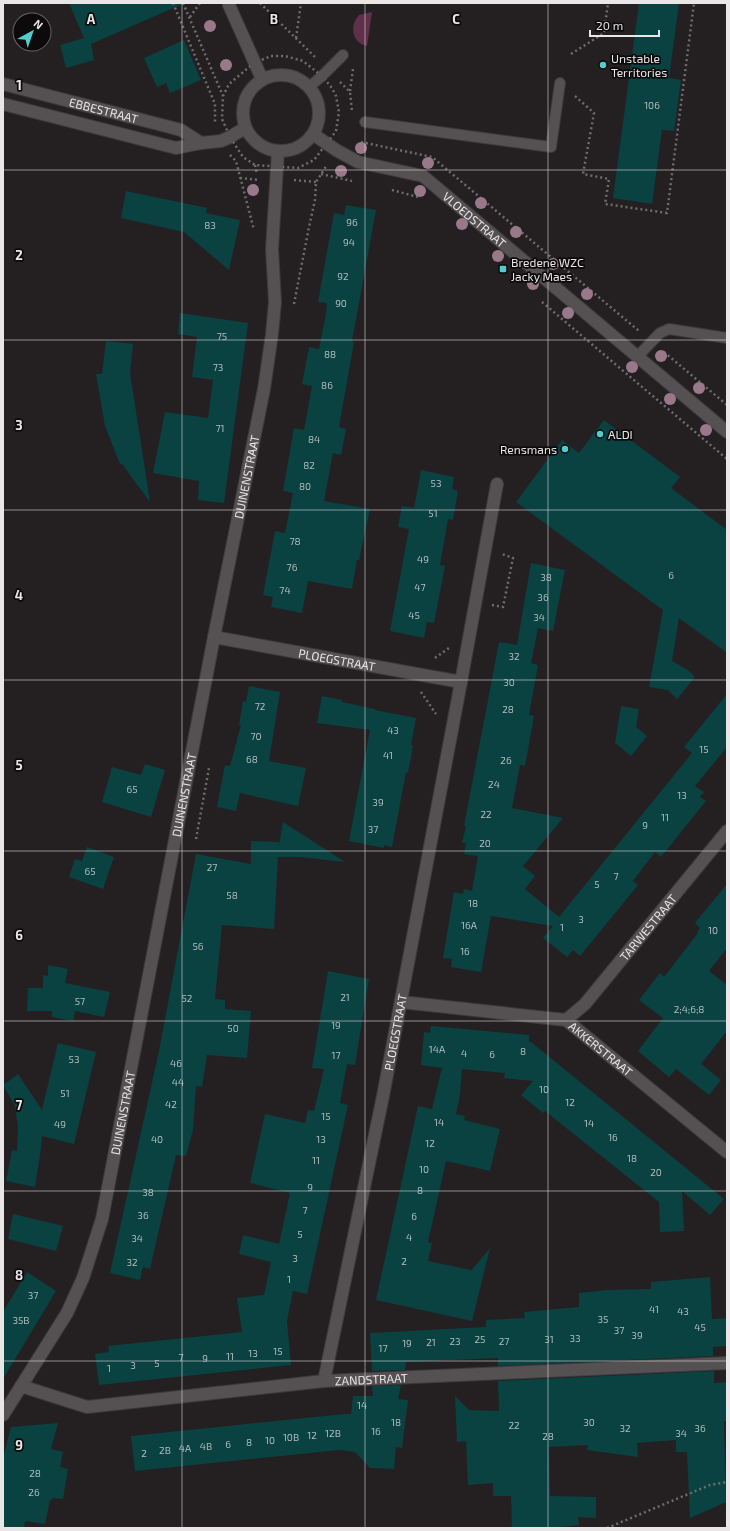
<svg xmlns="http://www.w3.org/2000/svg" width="730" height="1531" font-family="'Exo 2',sans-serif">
<rect width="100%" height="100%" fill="#242022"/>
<!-- green -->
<path fill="#5e304a" d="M 372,12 L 367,46 C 352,43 349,26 359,15 Z"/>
<!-- building -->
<g fill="#0a4141">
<path d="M 69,3 L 185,3 L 91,44 L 94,60 L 66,68 L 60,45 L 84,38 Z"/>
<path d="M 639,3 L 679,3 L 669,78 L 681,80 L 674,131 L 662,130 L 652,204 L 613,198 Z"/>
<path d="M 184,40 L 201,80 L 170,93 L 166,83 L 157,87 L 144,58 Z"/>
<path d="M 126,191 L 207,208 L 206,213 L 240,220 L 229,270 L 184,232 L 121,218 Z"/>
<path d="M 346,205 L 376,210 L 352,341 L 354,342 L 339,427 L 346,429 L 341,455 L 333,453 L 324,501 L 370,509 L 359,560 L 357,560 L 352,589 L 308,581 L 302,613 L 271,607 L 273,597 L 263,595 L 275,531 L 285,533 L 293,493 L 283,491 L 294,428 L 304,430 L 312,386 L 302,384 L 309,347 L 319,349 L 326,314 L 327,303 L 318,302 L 334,213 L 344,215 Z"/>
<path d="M 180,313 L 248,323 L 224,503 L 198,500 L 199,481 L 153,473 L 165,412 L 208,418 L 213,380 L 192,377 L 197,337 L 178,334 Z"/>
<path d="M 106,341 L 133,344 L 130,373 L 150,502 L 122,464 L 120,464 L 105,426 L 96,374 L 102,374 Z"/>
<path d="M 604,420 L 680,477 L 671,488 L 727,530 L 727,653 L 679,618 L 672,661 L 688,670 L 695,677 L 677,699 L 668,690 L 649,687 L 663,610 L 516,502 L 562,440 L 579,453 Z"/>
<path d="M 421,470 L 454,477 L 452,489 L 458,491 L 453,520 L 448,519 L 440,565 L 445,566 L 434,623 L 427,622 L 424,638 L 390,631 L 409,529 L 398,527 L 402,506 L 414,508 Z"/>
<path d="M 531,563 L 565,570 L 553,631 L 538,628 L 531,663 L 538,665 L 529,715 L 534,716 L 525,766 L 520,765 L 512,808 L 563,818 L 523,866 L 535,876 L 525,889 L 559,917 L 692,753 L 684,747 L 727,694 L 727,747 L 695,786 L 704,792 L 700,797 L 706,801 L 661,857 L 655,852 L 633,881 L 638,885 L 580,956 L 573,950 L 567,957 L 543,938 L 553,926 L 491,916 L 481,972 L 451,967 L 452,959 L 443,958 L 454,892 L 463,894 L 464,889 L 472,891 L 478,856 L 464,854 L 466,843 L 462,843 L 466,826 L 464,826 L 499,642 L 517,645 Z"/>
<path d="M 249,686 L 280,692 L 269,761 L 306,768 L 298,806 L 240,793 L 236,811 L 217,807 L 225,765 L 230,766 L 241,725 L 239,725 L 243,701 L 246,702 Z"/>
<path d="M 322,696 L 342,700 L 342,702 L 375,709 L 375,710 L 416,718 L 411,745 L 413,746 L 408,773 L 406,772 L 392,847 L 384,845 L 384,848 L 349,841 L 370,730 L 317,723 Z"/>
<path d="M 621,706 L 639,709 L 636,727 L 647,736 L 631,756 L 615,743 Z"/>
<path d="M 145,764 L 165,770 L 151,817 L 102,802 L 112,767 L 141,775 Z"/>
<path d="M 283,822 L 345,862 L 300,857 L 278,857 L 274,929 L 222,925 L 215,999 L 225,1000 L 225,1009 L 251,1011 L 247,1058 L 207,1055 L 202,1087 L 196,1086 L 193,1130 L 186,1156 L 176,1155 L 150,1269 L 143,1267 L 140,1280 L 110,1273 L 159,1051 L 196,854 L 251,864 L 251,841 L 279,842 L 279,845 Z"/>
<path d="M 87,847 L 114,857 L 103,889 L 69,877 L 75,859 L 82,861 Z"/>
<path d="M 727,884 L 727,948 L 709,971 L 727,985 L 727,1031 L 701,1064 L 721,1080 L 709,1095 L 676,1069 L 669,1077 L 638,1051 L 663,1018 L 639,1000 L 660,973 L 664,977 L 698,933 L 697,932 L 700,928 L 695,923 Z"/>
<path d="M 48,965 L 68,969 L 65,983 L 110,992 L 104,1017 L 75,1011 L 73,1021 L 52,1017 L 52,1011 L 27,1011 L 28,988 L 43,988 L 43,975 L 48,976 Z"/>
<path d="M 328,971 L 369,979 L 355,1065 L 347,1064 L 340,1103 L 348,1105 L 307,1294 L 293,1291 L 287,1321 L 291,1365 L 99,1385 L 95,1354 L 109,1352 L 108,1346 L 242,1332 L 237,1298 L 264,1295 L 271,1262 L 239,1254 L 243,1235 L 279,1244 L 290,1193 L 250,1183 L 265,1114 L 305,1123 L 308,1110 L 314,1111 L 324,1069 L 312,1068 Z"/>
<path d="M 431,1026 L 529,1035 L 529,1042 L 531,1042 L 724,1199 L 710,1215 L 682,1191 L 684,1231 L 660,1232 L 659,1202 L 545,1111 L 543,1113 L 521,1095 L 533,1081 L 504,1078 L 505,1073 L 462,1069 L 460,1095 L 456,1114 L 465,1116 L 464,1120 L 500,1129 L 490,1171 L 446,1161 L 428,1242 L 432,1243 L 428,1261 L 471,1270 L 470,1272 L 490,1248 L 472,1321 L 376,1300 L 418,1106 L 432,1109 L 442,1068 L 421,1065 L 424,1032 L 430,1033 Z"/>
<path d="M 58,1043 L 96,1052 L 74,1144 L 42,1136 L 41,1148 L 35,1187 L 6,1181 L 12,1150 L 17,1151 L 18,1127 L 15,1106 L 3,1085 L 18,1074 L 42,1110 Z"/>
<path d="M 13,1214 L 63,1226 L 56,1251 L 8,1239 Z"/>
<path d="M 27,1272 L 56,1291 L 3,1379 L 3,1312 Z"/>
<path d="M 710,1277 L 712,1319 L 727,1318 L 727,1346 L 713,1347 L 713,1356 L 498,1366 L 498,1358 L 406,1362 L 405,1370 L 372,1371 L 370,1333 L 486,1327 L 486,1320 L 525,1318 L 524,1312 L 579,1307 L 579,1293 L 608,1290 L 651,1289 L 651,1282 Z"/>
<path d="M 714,1371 L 714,1383 L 727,1382 L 727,1421 L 724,1421 L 726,1502 L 690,1518 L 687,1452 L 676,1452 L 676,1440 L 637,1443 L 638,1457 L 587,1450 L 588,1445 L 549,1447 L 550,1496 L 596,1497 L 596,1518 L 578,1517 L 579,1525 L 552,1528 L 512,1528 L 511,1496 L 493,1496 L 493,1483 L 468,1485 L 466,1441 L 457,1442 L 455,1396 L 469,1410 L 499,1411 L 498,1381 Z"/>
<path d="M 401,1385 L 398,1399 L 408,1400 L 402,1448 L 396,1447 L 394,1469 L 370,1468 L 355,1452 L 340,1450 L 135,1471 L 131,1436 L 344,1414 L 351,1414 L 353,1396 L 373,1396 L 372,1386 Z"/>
<path d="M 58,1423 L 51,1449 L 63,1452 L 60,1467 L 68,1469 L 63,1499 L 52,1498 L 52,1500 L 50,1500 L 45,1524 L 25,1521 L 24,1528 L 3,1528 L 3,1458 L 11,1427 Z"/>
</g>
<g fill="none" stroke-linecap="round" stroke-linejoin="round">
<!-- lane casing -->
<g stroke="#3d3a3c" stroke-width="12">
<g id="lane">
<path d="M 309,87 L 322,76 L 343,55"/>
<path d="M 365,122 L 551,147 L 560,83"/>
<path d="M 637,357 L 660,333 L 669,329 L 727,338"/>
</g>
</g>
<!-- street casing -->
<g stroke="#3d3a3c" stroke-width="14">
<g id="street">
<path id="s1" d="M 3,84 L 181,130 L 201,143"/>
<path d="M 3,104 L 176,148 L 201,143 L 221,141 L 230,137 L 245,128"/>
<path id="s2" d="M 214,637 L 461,682"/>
<path id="s3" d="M 401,1002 L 566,1020 L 727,1152"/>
<path id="s4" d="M 566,1020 L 585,1004 L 727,831"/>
<path id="s5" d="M 324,1381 L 383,1096 L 461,682 L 497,484"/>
</g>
</g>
<!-- secondary casing -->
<g stroke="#3d3a3c" stroke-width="14">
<g id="secondary">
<path d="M 229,3 L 229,5 L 262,79"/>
<circle cx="281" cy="113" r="38"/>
<path id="s6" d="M 313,134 L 336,150 L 358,162 L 423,176 L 727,432"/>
<path id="s7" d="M 21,1386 L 87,1407 L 324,1381 L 727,1363"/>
<path id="s8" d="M 3,1415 L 67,1313 L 83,1278 L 102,1219 L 214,637 L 264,389 L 272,334 L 275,302 L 272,249 L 278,151"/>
</g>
</g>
<!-- path -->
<g stroke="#6f6c6e" stroke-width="2.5" stroke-dasharray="2 3" stroke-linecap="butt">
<path d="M 173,3 L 215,104 L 215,124"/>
<path d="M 183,3 L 223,96"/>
<path d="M 260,3 L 317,59"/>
<path d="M 190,17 L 200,3"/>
<path d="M 296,38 L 301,3"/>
<path d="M 571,54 L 604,33 L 608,3"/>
<path d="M 271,56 L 285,56 L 303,61 L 322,76 L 332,88 L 336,96 L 339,112 L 336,131 L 314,160 L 298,168 L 255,165 L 243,157 L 230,137 L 222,119 L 223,96 L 229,84 L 254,63 Z"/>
<path d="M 340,82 L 350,92 L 352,111"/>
<path d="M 350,91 L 353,69"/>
<path d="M 575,96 L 594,113 L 583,174 L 609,179 L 605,204 L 667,213 L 694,3"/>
<path d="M 361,142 L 432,157 L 639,331"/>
<path d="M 230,155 L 236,161 L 254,230"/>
<path d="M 255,165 L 257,174"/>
<path d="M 321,174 L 352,181"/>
<path d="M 240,178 L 259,180"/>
<path d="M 294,180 L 316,182"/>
<path d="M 392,190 L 418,197"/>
<path d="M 542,302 L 727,459"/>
<path d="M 294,304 L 309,227 L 315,200 L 316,182 L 327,165"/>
<path d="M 664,352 L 727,405"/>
<path d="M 492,605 L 503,607 L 513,558 L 502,554"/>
<path d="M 435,658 L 449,648"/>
<path d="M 421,692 L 436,714"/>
<path d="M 196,839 L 209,768"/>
<path d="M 607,1528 L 710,1485 L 727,1482"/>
</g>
<!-- lane -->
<use href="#lane" stroke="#555052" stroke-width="10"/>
<!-- street -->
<use href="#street" stroke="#555052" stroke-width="12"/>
<!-- secondary -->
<use href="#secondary" stroke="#555052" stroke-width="12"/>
</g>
<!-- trees -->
<g fill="#997989">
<circle cx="210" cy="26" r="6"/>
<circle cx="226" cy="65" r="6"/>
<circle cx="361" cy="148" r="6"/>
<circle cx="428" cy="163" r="6"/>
<circle cx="341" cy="171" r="6"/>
<circle cx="253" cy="190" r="6"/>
<circle cx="420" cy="191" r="6"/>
<circle cx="481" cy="203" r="6"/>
<circle cx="462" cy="224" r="6"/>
<circle cx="516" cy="232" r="6"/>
<circle cx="498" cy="256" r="6"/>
<circle cx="553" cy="264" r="6"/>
<circle cx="533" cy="284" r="6"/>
<circle cx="587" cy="294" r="6"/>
<circle cx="568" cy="313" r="6"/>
<circle cx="661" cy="356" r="6"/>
<circle cx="632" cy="367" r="6"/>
<circle cx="699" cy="388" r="6"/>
<circle cx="670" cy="399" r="6"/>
<circle cx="706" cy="430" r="6"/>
</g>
<!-- grid -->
<path fill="none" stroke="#e9e6e8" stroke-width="1" stroke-opacity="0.55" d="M 182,3 L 182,1528M 365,3 L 365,1528M 548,3 L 548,1528M 3,170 L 727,170M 3,340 L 727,340M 3,510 L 727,510M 3,680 L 727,680M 3,851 L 727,851M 3,1021 L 727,1021M 3,1191 L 727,1191M 3,1361 L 727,1361"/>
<!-- markers -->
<g fill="#52cdcc" stroke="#0c0a0b" stroke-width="1.5">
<circle cx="603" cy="65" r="4"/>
<rect x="499" y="265" width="8" height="8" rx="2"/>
<circle cx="600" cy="434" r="4"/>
<circle cx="565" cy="449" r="4"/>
</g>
<g text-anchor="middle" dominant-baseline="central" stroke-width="3.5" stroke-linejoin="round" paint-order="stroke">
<!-- number labels -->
<g font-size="10" fill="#b1bdbe">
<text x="652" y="105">106</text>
<text x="352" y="222">96</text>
<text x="210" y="225">83</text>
<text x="349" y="242">94</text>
<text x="343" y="276">92</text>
<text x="341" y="303">90</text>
<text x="222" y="336">75</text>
<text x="330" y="354">88</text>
<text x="218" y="367">73</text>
<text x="327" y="385">86</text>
<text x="220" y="428">71</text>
<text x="314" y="439">84</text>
<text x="309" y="465">82</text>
<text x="436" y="483">53</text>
<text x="305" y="486">80</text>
<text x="433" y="513">51</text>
<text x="295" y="541">78</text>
<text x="423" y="559">49</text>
<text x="292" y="567">76</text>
<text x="671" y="575">6</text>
<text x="546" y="577">38</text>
<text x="420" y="587">47</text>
<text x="285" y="590">74</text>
<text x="543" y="597">36</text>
<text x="414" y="615">45</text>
<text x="539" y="617">34</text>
<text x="514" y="656">32</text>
<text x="509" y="682">30</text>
<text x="260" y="706">72</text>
<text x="508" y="709">28</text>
<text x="393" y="730">43</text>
<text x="256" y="736">70</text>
<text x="704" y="749">15</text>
<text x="388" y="755">41</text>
<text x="252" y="759">68</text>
<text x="506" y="760">26</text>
<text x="494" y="784">24</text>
<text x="132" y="789">65</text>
<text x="682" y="795">13</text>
<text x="378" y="802">39</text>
<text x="486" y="814">22</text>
<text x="665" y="817">11</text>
<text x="645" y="825">9</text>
<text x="373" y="829">37</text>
<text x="485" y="843">20</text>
<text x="212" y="867">27</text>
<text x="90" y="871">65</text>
<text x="616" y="876">7</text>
<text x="597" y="884">5</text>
<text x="232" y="895">58</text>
<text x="473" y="903">18</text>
<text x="581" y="919">3</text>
<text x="469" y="925">16A</text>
<text x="562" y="927">1</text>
<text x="713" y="930">10</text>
<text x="198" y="946">56</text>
<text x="465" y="951">16</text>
<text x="345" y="997">21</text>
<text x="187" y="998">52</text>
<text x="80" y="1001">57</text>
<text x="689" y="1009">2;4;6;8</text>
<text x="336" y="1025">19</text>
<text x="233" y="1028">50</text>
<text x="437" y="1049">14A</text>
<text x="523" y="1051">8</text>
<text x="464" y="1053">4</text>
<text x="492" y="1054">6</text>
<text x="336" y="1055">17</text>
<text x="74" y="1059">53</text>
<text x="176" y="1063">46</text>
<text x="178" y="1082">44</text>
<text x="544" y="1089">10</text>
<text x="65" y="1093">51</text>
<text x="570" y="1102">12</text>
<text x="171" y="1104">42</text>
<text x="326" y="1116">15</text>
<text x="439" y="1122">14</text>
<text x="589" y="1123">14</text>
<text x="60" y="1124">49</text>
<text x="613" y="1137">16</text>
<text x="157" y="1139">40</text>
<text x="321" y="1139">13</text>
<text x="430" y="1143">12</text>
<text x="632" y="1158">18</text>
<text x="316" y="1160">11</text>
<text x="424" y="1169">10</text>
<text x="656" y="1172">20</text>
<text x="310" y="1187">9</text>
<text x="420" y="1190">8</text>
<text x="148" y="1192">38</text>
<text x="305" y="1210">7</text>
<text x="143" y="1215">36</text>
<text x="414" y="1216">6</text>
<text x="300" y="1234">5</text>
<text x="409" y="1237">4</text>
<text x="137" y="1238">34</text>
<text x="295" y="1258">3</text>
<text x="404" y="1261">2</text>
<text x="132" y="1262">32</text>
<text x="289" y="1279">1</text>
<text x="33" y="1295">37</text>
<text x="654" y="1309">41</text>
<text x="683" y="1311">43</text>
<text x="603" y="1319">35</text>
<text x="21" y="1320">35B</text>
<text x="700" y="1327">45</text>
<text x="619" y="1330">37</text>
<text x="637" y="1335">39</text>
<text x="575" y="1338">33</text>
<text x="480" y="1339">25</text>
<text x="549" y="1339">31</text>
<text x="455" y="1341">23</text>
<text x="504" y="1341">27</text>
<text x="431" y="1342">21</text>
<text x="407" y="1343">19</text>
<text x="383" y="1348">17</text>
<text x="278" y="1351">15</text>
<text x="253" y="1353">13</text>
<text x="230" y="1356">11</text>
<text x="181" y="1357">7</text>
<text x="205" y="1358">9</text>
<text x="157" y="1363">5</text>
<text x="133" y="1365">3</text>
<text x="109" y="1368">1</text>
<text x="362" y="1405">14</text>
<text x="396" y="1422">18</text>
<text x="589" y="1422">30</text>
<text x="514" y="1425">22</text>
<text x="625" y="1428">32</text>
<text x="700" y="1428">36</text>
<text x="376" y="1431">16</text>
<text x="333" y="1433">12B</text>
<text x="681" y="1433">34</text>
<text x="312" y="1435">12</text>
<text x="548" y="1436">28</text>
<text x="291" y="1437">10B</text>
<text x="270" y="1440">10</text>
<text x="249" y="1442">8</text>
<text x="228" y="1444">6</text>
<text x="206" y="1446">4B</text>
<text x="185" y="1448">4A</text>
<text x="165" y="1450">2B</text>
<text x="144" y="1453">2</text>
<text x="35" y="1473">28</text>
<text x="34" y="1492">26</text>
</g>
<!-- poi labels -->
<g font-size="12" fill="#e9e6e8" stroke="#0c0a0b" text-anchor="start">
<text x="611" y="58">Unstable<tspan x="611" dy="14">Territories</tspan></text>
<text x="511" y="262">Bredene WZC<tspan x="511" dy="14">Jacky Maes</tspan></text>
<text x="608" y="434">ALDI</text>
<text x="557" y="449" text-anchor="end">Rensmans</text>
</g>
<!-- street labels -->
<g font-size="12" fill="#e9e6e8" stroke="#0c0a0b">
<text stroke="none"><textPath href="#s1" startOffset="104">EBBESTRAAT</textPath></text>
<text stroke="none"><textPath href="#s6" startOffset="187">VLOEDSTRAAT</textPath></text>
<text stroke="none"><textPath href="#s8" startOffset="977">DUINENSTRAAT</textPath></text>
<text stroke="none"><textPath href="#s2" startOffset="125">PLOEGSTRAAT</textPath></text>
<text stroke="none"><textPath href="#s8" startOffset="653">DUINENSTRAAT</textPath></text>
<text stroke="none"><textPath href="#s4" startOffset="124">TARWESTRAAT</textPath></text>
<text stroke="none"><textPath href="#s5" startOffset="356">PLOEGSTRAAT</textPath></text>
<text stroke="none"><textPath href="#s3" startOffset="211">AKKERSTRAAT</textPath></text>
<text stroke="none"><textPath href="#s8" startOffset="329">DUINENSTRAAT</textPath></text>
<text stroke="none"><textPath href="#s7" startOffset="355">ZANDSTRAAT</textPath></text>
</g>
</g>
<g font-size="13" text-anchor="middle" font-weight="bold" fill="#e9e6e8" stroke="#0c0a0b" stroke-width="3.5" stroke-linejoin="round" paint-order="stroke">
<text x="91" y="24">A</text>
<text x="274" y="24">B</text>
<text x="456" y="24">C</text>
<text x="19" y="90">1</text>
<text x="19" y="260">2</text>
<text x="19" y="430">3</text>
<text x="19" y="600">4</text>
<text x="19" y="770">5</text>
<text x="19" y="940">6</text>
<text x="19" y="1110">7</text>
<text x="19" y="1280">8</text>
<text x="19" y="1450">9</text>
</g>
<!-- border -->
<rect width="730" height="1531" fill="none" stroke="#e9e6e8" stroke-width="8"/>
<!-- north arrow -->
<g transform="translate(32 32) rotate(40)"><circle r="19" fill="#0c0a0b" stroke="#646263"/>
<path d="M0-3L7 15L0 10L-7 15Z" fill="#52cdcc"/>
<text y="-6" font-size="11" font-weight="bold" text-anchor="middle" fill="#e9e6e8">N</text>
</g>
<!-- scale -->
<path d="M590 30v6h69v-6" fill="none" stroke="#e9e6e8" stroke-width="2"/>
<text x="596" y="30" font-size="12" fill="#e9e6e8" stroke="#0c0a0b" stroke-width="3" paint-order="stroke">20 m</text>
</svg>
